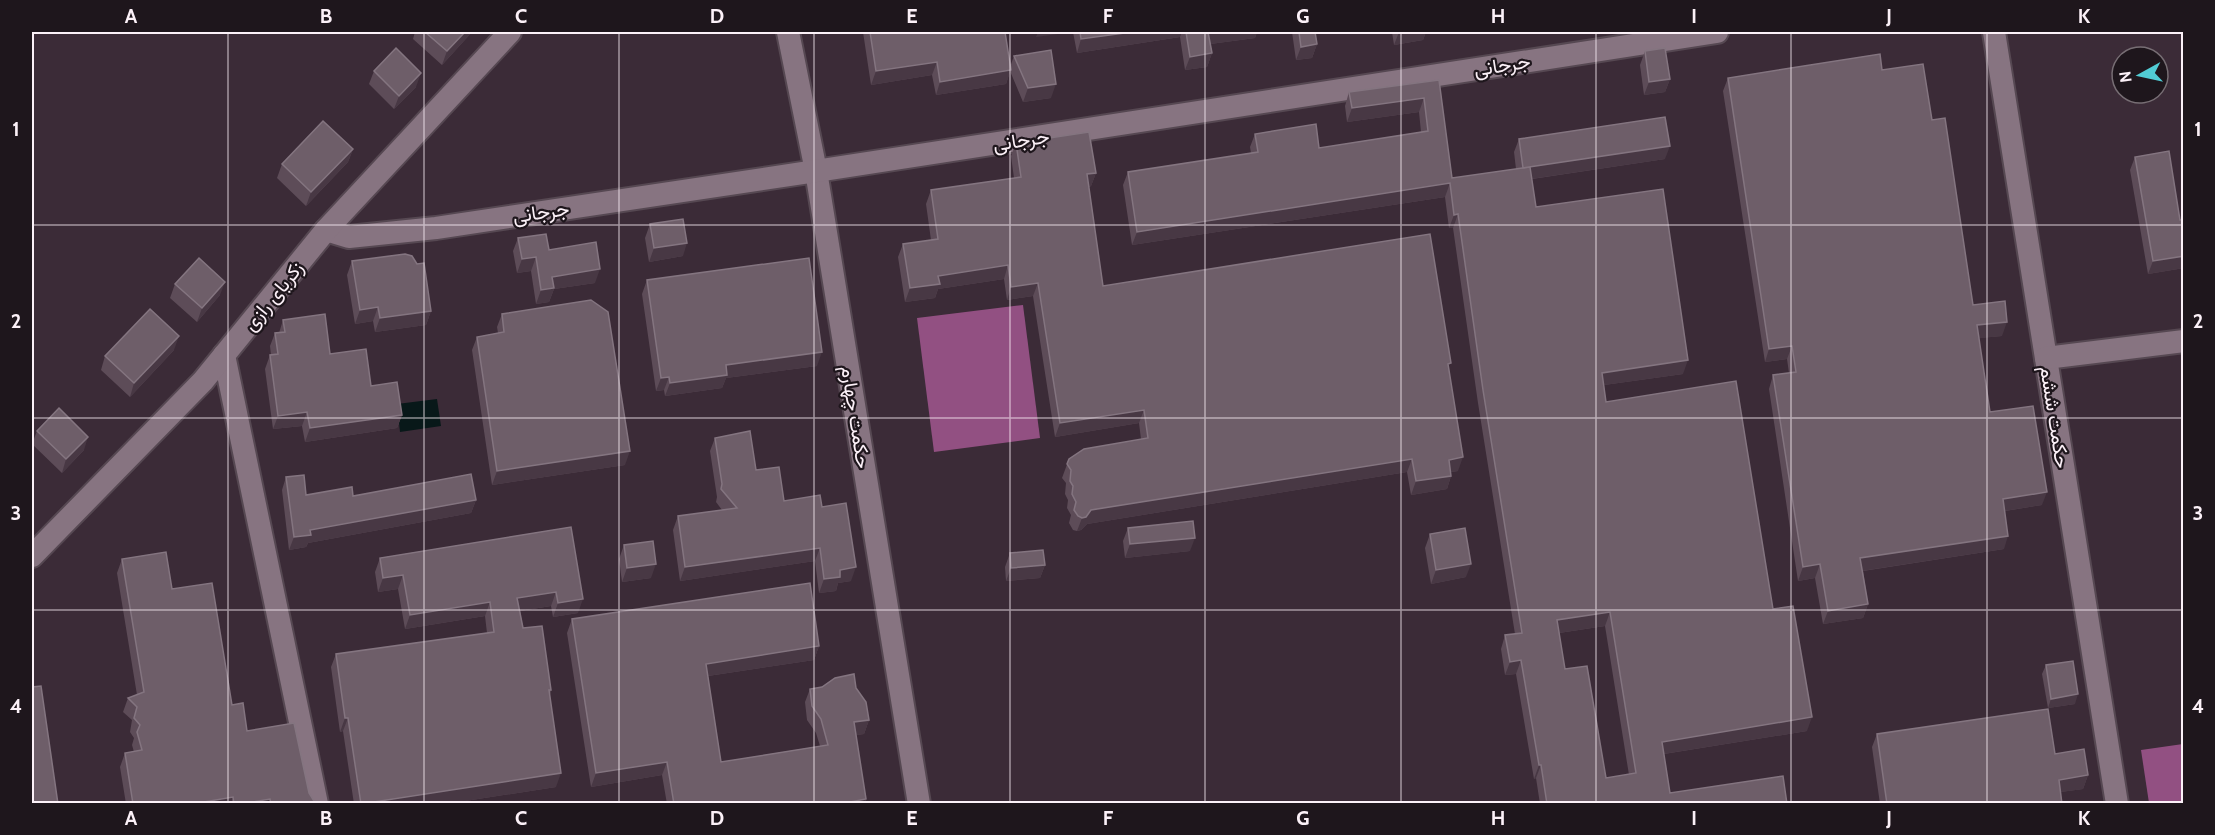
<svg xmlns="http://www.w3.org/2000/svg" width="2215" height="835" font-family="Cabin,Vazirmatn,sans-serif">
<rect width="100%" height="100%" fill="#3b2b37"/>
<!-- forest -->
<g fill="#925082">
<path d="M 1023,305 L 1040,438 L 934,452 L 917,318 Z"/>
<path d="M 2183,744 L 2183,802 L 2149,803 L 2141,750 Z"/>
</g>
<!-- water -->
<path fill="#081819" d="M 437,399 L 441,426 L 400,432 L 397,404 Z"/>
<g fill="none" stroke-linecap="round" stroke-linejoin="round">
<!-- minor casing -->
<g stroke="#564852" stroke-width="26">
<g id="minor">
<path d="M 788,32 L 816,171 L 919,804"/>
<path d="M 1994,32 L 2117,804"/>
<path d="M 326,230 L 349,237 L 436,228 L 816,171 L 1717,32"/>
<path d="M 224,355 L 317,804"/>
<path d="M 2046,358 L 2184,341"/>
<path d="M 32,556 L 203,381 L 326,230 L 510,32"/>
</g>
</g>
<!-- minor -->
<use href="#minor" stroke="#877481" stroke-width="22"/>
</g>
<!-- wall -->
<g fill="#5d4c58" fill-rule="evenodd">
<path d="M 415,32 L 472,32 L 442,65 L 413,39 Z"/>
<path d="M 863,32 L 1005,32 L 1010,67 L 1014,56 L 1051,98 L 1023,102 L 1010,71 L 1006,84 L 936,95 L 932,75 L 871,85 Z"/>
<path d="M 1073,32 L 1257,32 L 1255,38 L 1210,44 L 1212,53 L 1207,67 L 1185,70 L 1180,37 L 1077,53 Z"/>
<path d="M 1292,32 L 1315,32 L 1317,44 L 1312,58 L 1296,60 Z"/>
<path d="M 1392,32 L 1426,32 L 1423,40 L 1394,45 Z"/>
<path d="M 1645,51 L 1670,79 L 1665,92 L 1644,95 L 1640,65 Z"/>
<path d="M 1882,70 L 1932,120 L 1973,305 L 2002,336 L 1978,338 L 1990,412 L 2042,505 L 2005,511 L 2004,549 L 1863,571 L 1868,604 L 1863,618 L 1823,624 L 1815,578 L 1798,581 L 1769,389 L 1773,375 L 1789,373 L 1787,359 L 1765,362 L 1723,91 L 1728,78 Z"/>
<path d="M 374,71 L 416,87 L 394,109 L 369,84 Z"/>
<path d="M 1439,80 L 1452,178 L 1516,169 L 1514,152 L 1519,139 L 1665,159 L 1532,179 L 1536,207 L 1683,374 L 1604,385 L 1606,402 L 1773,609 L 1807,731 L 1664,754 L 1670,793 L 1787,804 L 1540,804 L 1536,778 L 1534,779 L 1516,674 L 1505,675 L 1501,649 L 1505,635 L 1515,634 L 1478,403 L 1453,228 L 1449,228 L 1445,197 L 1132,245 L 1123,185 L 1128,172 L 1251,153 L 1250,147 L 1255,134 L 1319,148 L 1421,132 L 1419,112 L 1347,122 L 1345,106 L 1349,92 ZM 1605,626 L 1629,775 L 1606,778 L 1565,669 L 1559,633 Z"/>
<path d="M 1016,143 L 1096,173 L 1091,186 L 1089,187 L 1103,286 L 1449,369 L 1458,471 L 1451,472 L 1451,476 L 1447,489 L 1411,495 L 1407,472 L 1087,524 L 1081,530 L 1077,531 L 1073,530 L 1069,523 L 1071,515 L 1067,508 L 1068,500 L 1065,494 L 1066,483 L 1062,478 L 1069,459 L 1141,439 L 1139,423 L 1055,437 L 1033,296 L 1007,300 L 1004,279 L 938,289 L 935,298 L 905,302 L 898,257 L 903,244 L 931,240 L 926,204 L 931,190 L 1014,178 L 1011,156 Z"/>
<path d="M 353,149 L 348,162 L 306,206 L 277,178 L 282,164 Z"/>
<path d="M 2135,157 L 2180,220 L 2184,220 L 2184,268 L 2148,274 L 2130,170 Z"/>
<path d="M 650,224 L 683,256 L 649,262 L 645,238 Z"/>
<path d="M 518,238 L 549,250 L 595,283 L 554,289 L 549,302 L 536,304 L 531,271 L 517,273 L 513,251 Z"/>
<path d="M 352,261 L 431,311 L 426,325 L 375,332 L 373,321 L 355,324 L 347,275 Z"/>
<path d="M 647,280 L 817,366 L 726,378 L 722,388 L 665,396 L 664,390 L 656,391 L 642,294 Z"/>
<path d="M 175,284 L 220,295 L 197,322 L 170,298 Z"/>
<path d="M 502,314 L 625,465 L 492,485 L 472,350 L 477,337 L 498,333 L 497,327 Z"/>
<path d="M 283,320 L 330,354 L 371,386 L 402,415 L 397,428 L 305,442 L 302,426 L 273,429 L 265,369 L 270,355 L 271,355 L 270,346 L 275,333 L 279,333 Z"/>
<path d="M 174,350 L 130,397 L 101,370 L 105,356 Z"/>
<path d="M 37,431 L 84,450 L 62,473 L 32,444 Z"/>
<path d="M 715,438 L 756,470 L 784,501 L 822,507 L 851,581 L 838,583 L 836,591 L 819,593 L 815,561 L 680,581 L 673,530 L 678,516 L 722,510 L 716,502 L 717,497 L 710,451 Z"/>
<path d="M 286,477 L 306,495 L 476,500 L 471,513 L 308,543 L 306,547 L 289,550 L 282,490 Z"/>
<path d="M 571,527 L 578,613 L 553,617 L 551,606 L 520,611 L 523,628 L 551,690 L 550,695 L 556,787 L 446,804 L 354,804 L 343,731 L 340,732 L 331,667 L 336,654 L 487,633 L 485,616 L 405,629 L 398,589 L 378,592 L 375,572 L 380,558 Z"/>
<path d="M 1128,528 L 1190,551 L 1125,558 L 1123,541 Z"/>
<path d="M 1430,534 L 1466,577 L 1431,584 L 1425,548 Z"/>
<path d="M 624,545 L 651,578 L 622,582 L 619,559 Z"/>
<path d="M 1010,553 L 1045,565 L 1040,578 L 1006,581 L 1005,567 Z"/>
<path d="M 122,559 L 172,589 L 232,705 L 247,731 L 309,793 L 315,804 L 126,804 L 120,767 L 125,753 L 134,752 L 132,745 L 134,738 L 130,732 L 132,720 L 123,712 L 128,698 L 137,695 L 117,573 Z"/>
<path d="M 572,619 L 819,646 L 814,660 L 708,676 L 721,762 L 820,746 L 816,733 L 807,720 L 805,702 L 810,689 L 856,688 L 869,720 L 864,734 L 856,735 L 866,799 L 865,804 L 667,804 L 662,775 L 591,787 L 567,633 Z"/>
<path d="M 2046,665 L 2075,704 L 2048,708 L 2042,674 Z"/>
<path d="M 1877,734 L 2055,754 L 2088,775 L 2083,789 L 2060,792 L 2062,804 L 1880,804 L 1872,747 Z"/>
</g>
<!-- shaded-wall -->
<g fill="#483844">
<path d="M 465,32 L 472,32 L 442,65 L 447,51 Z"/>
<path d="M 1038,32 L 1073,32 L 1036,37 Z"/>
<path d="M 1132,32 L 1182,32 L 1180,37 L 1077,53 L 1081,39 Z"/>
<path d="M 1208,32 L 1257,32 L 1255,38 L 1203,45 Z"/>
<path d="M 1399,32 L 1426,32 L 1423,40 L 1394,45 Z"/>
<path d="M 1317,44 L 1312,58 L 1296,60 L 1301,47 Z"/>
<path d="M 1212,53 L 1207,67 L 1185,70 L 1190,57 Z"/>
<path d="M 937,62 L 932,75 L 871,85 L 876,71 Z"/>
<path d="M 1011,70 L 1006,84 L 936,95 L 940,82 Z"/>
<path d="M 421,73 L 416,87 L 394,109 L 399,96 Z"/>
<path d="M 1670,79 L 1665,92 L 1644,95 L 1649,82 Z"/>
<path d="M 1056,84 L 1051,98 L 1023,102 L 1028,88 Z"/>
<path d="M 1424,98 L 1419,112 L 1347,122 L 1352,108 Z"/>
<path d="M 1670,146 L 1665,159 L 1518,181 L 1523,168 Z"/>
<path d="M 353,149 L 348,162 L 306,206 L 311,192 Z"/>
<path d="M 1096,173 L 1091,186 L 1082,188 L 1087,174 Z"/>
<path d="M 1450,183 L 1445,197 L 1132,245 L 1137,232 Z"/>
<path d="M 1458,214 L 1453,228 L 1449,228 L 1454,215 Z"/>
<path d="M 687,243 L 683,256 L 649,262 L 654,248 Z"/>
<path d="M 2184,256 L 2184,268 L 2148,274 L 2153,261 Z"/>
<path d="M 536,257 L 531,271 L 517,273 L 522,259 Z"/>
<path d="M 1008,265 L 1004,279 L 938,289 L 935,298 L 905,302 L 910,288 L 938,276 Z"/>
<path d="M 600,269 L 595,283 L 554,289 L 549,302 L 536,304 L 541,290 L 552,277 Z"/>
<path d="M 225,282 L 220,295 L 197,322 L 202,308 Z"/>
<path d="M 1038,283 L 1033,296 L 1007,300 L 1011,287 Z"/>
<path d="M 378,307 L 373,321 L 355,324 L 360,310 Z"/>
<path d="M 431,311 L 426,325 L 375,332 L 380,318 Z"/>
<path d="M 2007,322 L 2002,336 L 1972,339 L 1977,325 Z"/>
<path d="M 179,336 L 174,350 L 130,397 L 134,383 Z"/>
<path d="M 1792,346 L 1787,359 L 1765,362 L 1769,349 Z"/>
<path d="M 822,352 L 817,366 L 726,378 L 722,388 L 665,396 L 670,383 L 726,365 Z"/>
<path d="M 1688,360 L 1683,374 L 1597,386 L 1602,373 Z"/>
<path d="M 669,377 L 664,390 L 656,391 L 661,378 Z"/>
<path d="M 1144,410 L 1139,423 L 1055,437 L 1060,423 Z"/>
<path d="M 307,412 L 302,426 L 273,429 L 278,416 Z"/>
<path d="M 402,415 L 397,428 L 305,442 L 310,428 Z"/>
<path d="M 88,437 L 84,450 L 62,473 L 66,459 Z"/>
<path d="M 630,451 L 625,465 L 492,485 L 497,471 Z"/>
<path d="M 1463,457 L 1458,471 L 1444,473 L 1449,460 Z"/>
<path d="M 1412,459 L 1407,472 L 1087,524 L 1081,530 L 1077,531 L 1082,518 L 1091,510 Z"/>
<path d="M 1451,476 L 1447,489 L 1411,495 L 1416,481 Z"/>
<path d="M 2047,492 L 2042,505 L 1998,512 L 2003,499 Z"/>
<path d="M 476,500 L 471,513 L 308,543 L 306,547 L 289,550 L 294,537 L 310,530 Z"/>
<path d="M 2008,536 L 2004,549 L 1855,572 L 1860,558 Z"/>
<path d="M 1195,538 L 1190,551 L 1125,558 L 1130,544 Z"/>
<path d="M 820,548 L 815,561 L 680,581 L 685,567 Z"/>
<path d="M 656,564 L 651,578 L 622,582 L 627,568 Z"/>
<path d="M 1471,564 L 1466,577 L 1431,584 L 1436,570 Z"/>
<path d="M 1820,564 L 1815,578 L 1798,581 L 1803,567 Z"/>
<path d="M 1045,565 L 1040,578 L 1006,581 L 1011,568 Z"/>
<path d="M 856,567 L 851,581 L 838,583 L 836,591 L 819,593 L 824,579 L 840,570 Z"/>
<path d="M 403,575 L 398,589 L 378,592 L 383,578 Z"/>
<path d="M 556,592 L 551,606 L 513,612 L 517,598 Z"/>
<path d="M 583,599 L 578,613 L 553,617 L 558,603 Z"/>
<path d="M 490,602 L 485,616 L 405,629 L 410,615 Z"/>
<path d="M 1868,604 L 1863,618 L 1823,624 L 1828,611 Z"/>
<path d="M 1610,612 L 1605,626 L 1552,634 L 1557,620 Z"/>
<path d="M 819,646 L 814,660 L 701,677 L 706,664 Z"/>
<path d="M 1521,660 L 1516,674 L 1505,675 L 1510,662 Z"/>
<path d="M 2078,694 L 2075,704 L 2048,708 L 2051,699 Z"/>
<path d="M 1812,717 L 1807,731 L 1657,755 L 1662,742 Z"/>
<path d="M 345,718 L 348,718 L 343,731 L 340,732 Z"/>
<path d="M 869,720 L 864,734 L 849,736 L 854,722 Z"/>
<path d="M 667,762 L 662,775 L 591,787 L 596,773 Z"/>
<path d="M 1539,765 L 1541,765 L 1536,778 L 1534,779 Z"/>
<path d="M 561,773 L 556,787 L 446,804 L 361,804 Z"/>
<path d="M 2088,775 L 2083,789 L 2054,793 L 2059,780 Z"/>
<path d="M 233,797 L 231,804 L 192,804 Z"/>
<path d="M 270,799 L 269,804 L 242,804 Z"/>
<path d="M 866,799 L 865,804 L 840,804 Z"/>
</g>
<!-- building -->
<g fill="#6e5e69" stroke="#847580" stroke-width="1.5" fill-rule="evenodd">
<path d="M 425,32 L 465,32 L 447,51 Z"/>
<path d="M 870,32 L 1005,32 L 1011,70 L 940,82 L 937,62 L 876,71 Z"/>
<path d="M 1080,32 L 1132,32 L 1081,39 Z"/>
<path d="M 1186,32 L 1208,32 L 1212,53 L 1190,57 Z"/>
<path d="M 1299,32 L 1315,32 L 1317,44 L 1301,47 Z"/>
<path d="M 396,48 L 421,73 L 399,96 L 374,71 Z"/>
<path d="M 1665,48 L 1670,79 L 1649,82 L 1645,51 Z"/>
<path d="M 1051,50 L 1056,84 L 1028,88 L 1014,56 Z"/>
<path d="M 1880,54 L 1882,70 L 1923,64 L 1932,120 L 1945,118 L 1973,305 L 2005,301 L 2007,322 L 1977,325 L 1990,412 L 2033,406 L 2047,492 L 2003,499 L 2008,536 L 1860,558 L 1868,604 L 1828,611 L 1820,564 L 1803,567 L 1773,375 L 1796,372 L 1792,346 L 1769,349 L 1728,78 Z"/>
<path d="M 1439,80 L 1452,178 L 1530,167 L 1536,207 L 1663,189 L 1688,360 L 1602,373 L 1606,402 L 1736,381 L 1773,609 L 1793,606 L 1812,717 L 1662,742 L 1670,793 L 1783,776 L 1787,804 L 1547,804 L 1541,765 L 1539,765 L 1521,660 L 1510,662 L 1505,635 L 1522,633 L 1483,390 L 1458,214 L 1454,215 L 1450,183 L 1137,232 L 1128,172 L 1258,152 L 1255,134 L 1316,124 L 1319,148 L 1428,131 L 1424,98 L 1352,108 L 1349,92 ZM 1610,612 L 1636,773 L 1606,778 L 1587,666 L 1565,669 L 1557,620 Z"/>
<path d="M 1665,117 L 1670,146 L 1523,168 L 1519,139 Z"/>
<path d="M 323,121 L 353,149 L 311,192 L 282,164 Z"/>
<path d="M 1089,132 L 1096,173 L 1087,174 L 1103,286 L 1430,234 L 1451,363 L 1448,364 L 1463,457 L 1449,460 L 1451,476 L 1416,481 L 1412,459 L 1091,510 L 1086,517 L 1082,518 L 1078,516 L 1074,510 L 1076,502 L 1072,494 L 1073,486 L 1070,481 L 1071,470 L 1067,464 L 1069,459 L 1084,449 L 1148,438 L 1144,410 L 1060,423 L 1038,283 L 1011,287 L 1008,265 L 938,276 L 940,284 L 910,288 L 903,244 L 938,239 L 931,190 L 1021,177 L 1016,143 Z"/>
<path d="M 2169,151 L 2180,220 L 2184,220 L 2184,256 L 2153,261 L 2135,157 Z"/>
<path d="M 683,219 L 687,243 L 654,248 L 650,224 Z"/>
<path d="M 546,234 L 549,250 L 596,242 L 600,269 L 552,277 L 554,288 L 541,290 L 536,257 L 522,259 L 518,238 Z"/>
<path d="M 405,254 L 412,256 L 417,264 L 424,263 L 431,311 L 380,318 L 378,307 L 360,310 L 352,261 Z"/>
<path d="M 199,258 L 225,282 L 202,308 L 175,284 Z"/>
<path d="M 809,258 L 822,352 L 726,365 L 727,375 L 670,383 L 669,377 L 661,378 L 647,280 Z"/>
<path d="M 591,300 L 608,312 L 630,451 L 497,471 L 477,337 L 504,332 L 502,314 Z"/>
<path d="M 150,309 L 179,336 L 134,383 L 105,356 Z"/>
<path d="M 325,314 L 330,354 L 366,349 L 371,386 L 397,382 L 402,415 L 310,428 L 307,412 L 278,416 L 270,355 L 278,354 L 275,333 L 285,332 L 283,320 Z"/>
<path d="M 59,408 L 88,437 L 66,459 L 37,431 Z"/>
<path d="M 750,431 L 756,470 L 779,467 L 784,501 L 820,495 L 822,507 L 846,503 L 856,567 L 840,570 L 840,577 L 824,579 L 820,548 L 685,567 L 678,516 L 737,508 L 721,489 L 722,484 L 715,438 Z"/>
<path d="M 471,474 L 476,500 L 310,530 L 311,535 L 294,537 L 286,477 L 304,475 L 306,495 L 352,487 L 353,496 Z"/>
<path d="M 1193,521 L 1195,538 L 1130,544 L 1128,528 Z"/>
<path d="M 571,527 L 583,599 L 558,603 L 556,592 L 517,598 L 523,628 L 542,626 L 551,690 L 549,690 L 561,773 L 361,804 L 348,718 L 345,718 L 336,654 L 494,632 L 490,602 L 410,615 L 403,575 L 383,578 L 380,558 Z"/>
<path d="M 1465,528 L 1471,564 L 1436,570 L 1430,534 Z"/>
<path d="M 653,541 L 656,564 L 627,568 L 624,545 Z"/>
<path d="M 1043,550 L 1045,565 L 1011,568 L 1010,553 Z"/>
<path d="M 166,552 L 172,589 L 212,583 L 232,705 L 243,703 L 247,731 L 294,723 L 309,793 L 314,801 L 315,804 L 271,804 L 270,799 L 242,804 L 234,804 L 233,797 L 192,804 L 133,804 L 125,753 L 142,750 L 137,732 L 140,725 L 134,718 L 137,707 L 128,698 L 144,692 L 122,559 Z"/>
<path d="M 810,583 L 819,646 L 706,664 L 721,762 L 828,745 L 821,719 L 812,706 L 810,689 L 822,687 L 835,678 L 854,674 L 856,688 L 866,702 L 869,720 L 854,722 L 866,799 L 840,804 L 674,804 L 667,762 L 596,773 L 572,619 Z"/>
<path d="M 2073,661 L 2078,694 L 2051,699 L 2046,665 Z"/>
<path d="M 41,686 L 58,804 L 32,804 L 32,687 Z"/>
<path d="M 2048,709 L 2055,754 L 2084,749 L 2088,775 L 2059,780 L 2062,804 L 1887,804 L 1877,734 Z"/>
</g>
<!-- grid -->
<path fill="none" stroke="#fcf1f8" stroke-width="1.5" stroke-opacity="0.55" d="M 228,32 L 228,804M 424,32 L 424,804M 619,32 L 619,804M 814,32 L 814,804M 1010,32 L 1010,804M 1205,32 L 1205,804M 1401,32 L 1401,804M 1596,32 L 1596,804M 1791,32 L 1791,804M 1987,32 L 1987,804M 32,225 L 2184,225M 32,418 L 2184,418M 32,610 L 2184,610"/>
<g text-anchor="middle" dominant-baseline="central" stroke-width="4.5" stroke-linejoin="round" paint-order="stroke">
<!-- street labels -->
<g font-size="20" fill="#fcf1f8" stroke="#1e161c">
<text transform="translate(1502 65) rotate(-9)">جرجانی</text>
<text transform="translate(1021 140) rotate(-9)">جرجانی</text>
<text transform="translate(541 212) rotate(-8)">جرجانی</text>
<text transform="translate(273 296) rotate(-51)">زکریای رازی</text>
<text transform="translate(856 417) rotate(81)">حکمت چهارم</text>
<text transform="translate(2055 417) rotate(81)">حکمت ششم</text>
</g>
</g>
<!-- border -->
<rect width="2215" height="835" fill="none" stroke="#1e161c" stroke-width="66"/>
<!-- north arrow -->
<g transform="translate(2140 75) rotate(262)"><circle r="28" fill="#1e161c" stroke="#776e74" stroke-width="1.5"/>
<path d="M0-4.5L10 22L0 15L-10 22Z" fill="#51ccd4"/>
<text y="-9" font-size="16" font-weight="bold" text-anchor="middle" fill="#fcf1f8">N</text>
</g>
<rect x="33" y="33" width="2149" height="769" fill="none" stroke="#fcf1f8" stroke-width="2"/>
<g font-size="20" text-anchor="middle" font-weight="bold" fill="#fcf1f8">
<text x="131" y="23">A</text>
<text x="326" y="23">B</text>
<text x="521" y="23">C</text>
<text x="717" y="23">D</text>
<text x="912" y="23">E</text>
<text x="1108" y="23">F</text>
<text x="1303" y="23">G</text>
<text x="1498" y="23">H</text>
<text x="1694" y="23">I</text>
<text x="1889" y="23">J</text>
<text x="2084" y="23">K</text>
<text x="16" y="136">1</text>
<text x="2198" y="136">1</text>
<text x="16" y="328">2</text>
<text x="2198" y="328">2</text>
<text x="16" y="520">3</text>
<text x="2198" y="520">3</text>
<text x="16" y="713">4</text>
<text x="2198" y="713">4</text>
<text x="131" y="825">A</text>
<text x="326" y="825">B</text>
<text x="521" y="825">C</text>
<text x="717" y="825">D</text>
<text x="912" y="825">E</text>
<text x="1108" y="825">F</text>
<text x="1303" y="825">G</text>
<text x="1498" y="825">H</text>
<text x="1694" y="825">I</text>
<text x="1889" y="825">J</text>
<text x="2084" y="825">K</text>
</g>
</svg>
